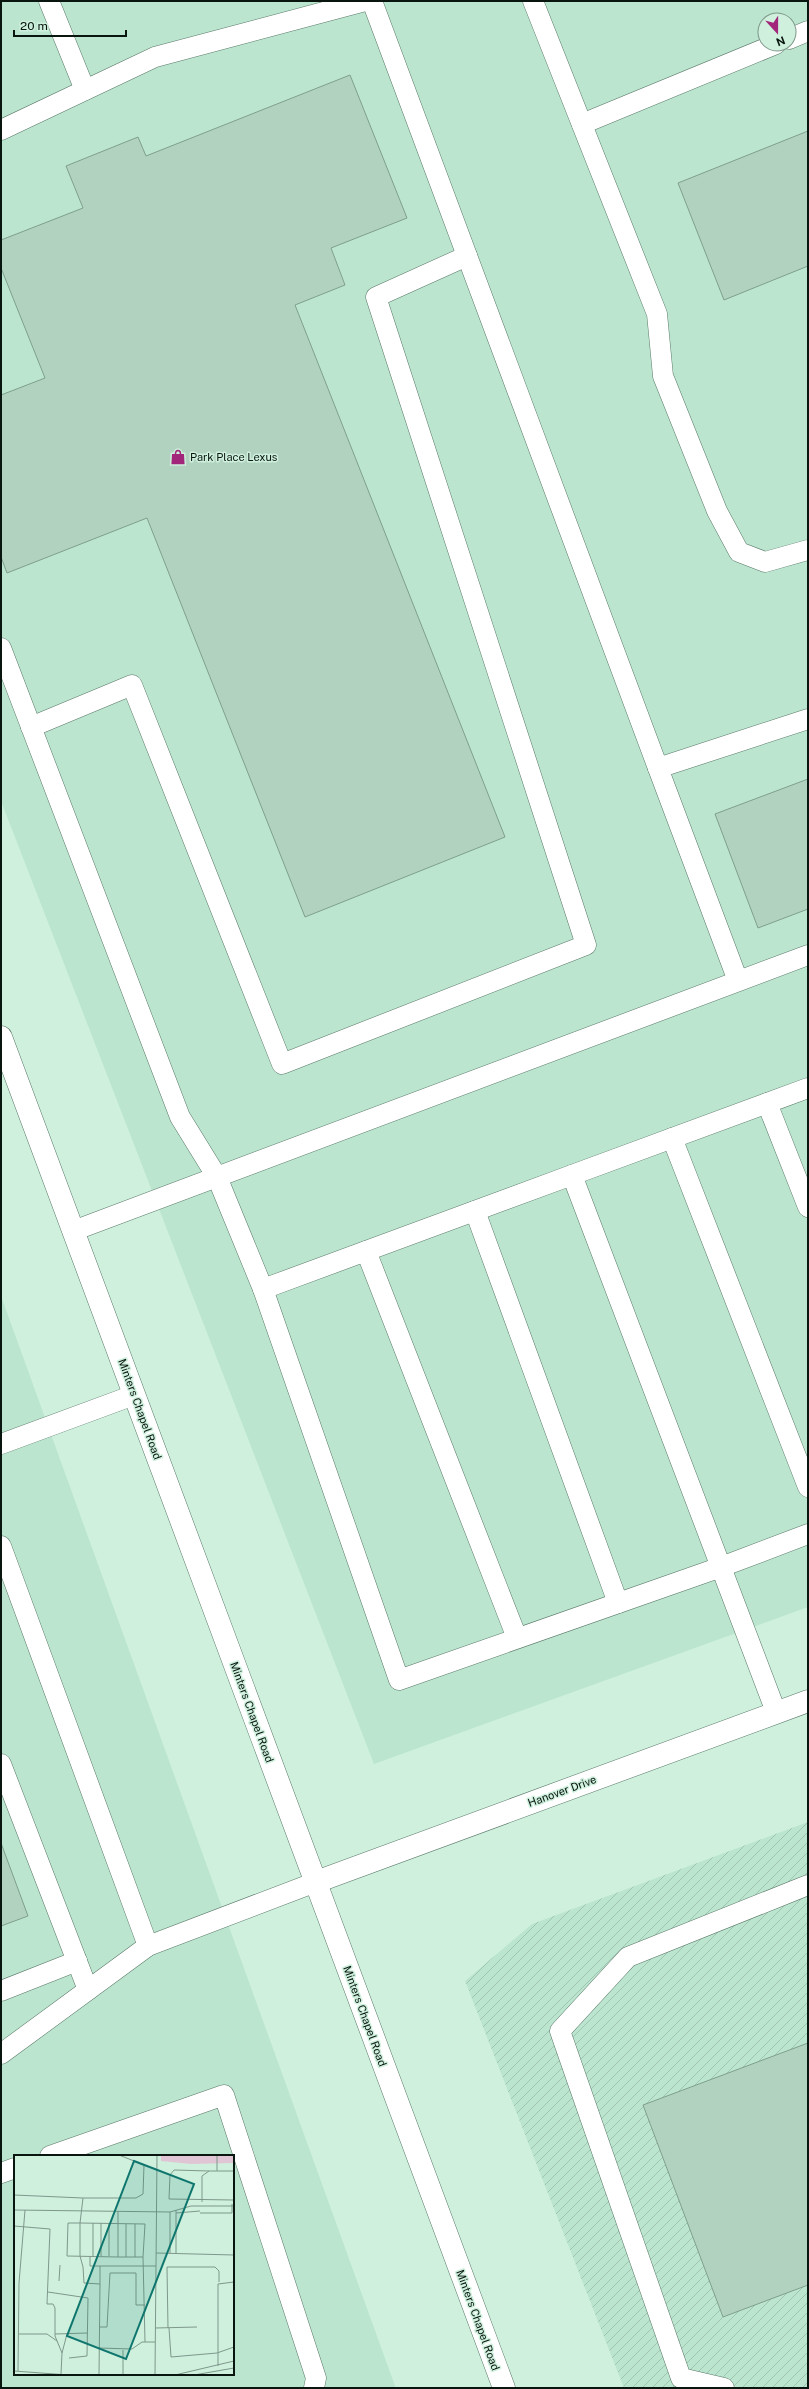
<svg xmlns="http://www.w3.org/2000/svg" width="809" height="2389" font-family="'Public Sans',sans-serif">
<defs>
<pattern id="industrial-furrows" width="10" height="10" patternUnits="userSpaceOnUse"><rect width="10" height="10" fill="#bbe5ce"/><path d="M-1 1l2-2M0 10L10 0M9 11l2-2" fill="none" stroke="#9fc4b0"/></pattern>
</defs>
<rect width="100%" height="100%" fill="#cef0dd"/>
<!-- built -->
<g fill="#bbe5ce" fill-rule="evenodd">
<path d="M 1,1 L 808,1 L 808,1607 L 374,1764 L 1,801 ZM 765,20 L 789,20 L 789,44 L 765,44 Z"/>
<path d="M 1,1296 L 395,2386 L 394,2388 L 1,2388 ZM 15,2156 L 233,2156 L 233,2374 L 15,2374 Z"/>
</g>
<!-- industrial -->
<path fill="url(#industrial-furrows)" d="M 808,1822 L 808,2388 L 624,2388 L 465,1981 L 532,1924 Z"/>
<!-- building -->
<g fill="#b2d2c0" stroke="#7f9f8e">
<path d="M 350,75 L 407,218 L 331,248 L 345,285 L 295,305 L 505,837 L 305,917 L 147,518 L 7,573 L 1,557 L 1,395 L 45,378 L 1,268 L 1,240 L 83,208 L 66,166 L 138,137 L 146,156 Z"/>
<path d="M 808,131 L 808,266 L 724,300 L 678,183 Z"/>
<path d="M 808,779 L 808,909 L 758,928 L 715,814 Z"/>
<path d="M 1,1843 L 28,1916 L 1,1926 Z"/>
<path d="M 808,2043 L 808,2285 L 723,2317 L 643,2105 Z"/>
</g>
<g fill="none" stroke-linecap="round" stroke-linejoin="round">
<!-- lane casing -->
<g stroke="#5a7969" stroke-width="21">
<g id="lane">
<path d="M 49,1 L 85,90"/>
<path d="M 372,1 L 658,768"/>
<path d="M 533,1 L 657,314 L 663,376 L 717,511 L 739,552 L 765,562 L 808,550"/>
<path d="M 789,39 L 808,31"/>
<path d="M 582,124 L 776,44"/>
<path d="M 1,130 L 155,57 L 365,1"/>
<path d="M 1,648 L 180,1117 L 217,1177 L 263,1289"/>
<path d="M 31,727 L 132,685 L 282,1064 L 586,945 L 376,297 L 467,256"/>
<path d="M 738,981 L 658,768 L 808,719"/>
<path d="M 767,1103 L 808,1207"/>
<path d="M 672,1138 L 808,1487"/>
<path d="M 572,1175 L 263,1289 L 399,1680 L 721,1567 L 808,1534"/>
<path d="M 475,1211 L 618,1603"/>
<path d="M 73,1231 L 808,955"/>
<path d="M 366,1251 L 517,1638"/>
<path d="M 1,1444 L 134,1395"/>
<path d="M 1,1546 L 148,1946"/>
<path d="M 776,1712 L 572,1175 L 808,1088"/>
<path d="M 1,1764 L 88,1990"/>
<path d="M 1,1991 L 77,1961"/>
<path d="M 1,2054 L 148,1946 L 316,1882"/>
<path d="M 50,2156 L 224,2095 L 316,2378 L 314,2388"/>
<path d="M 1,2173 L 15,2168"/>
<path d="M 724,2388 L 681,2378 L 560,2031 L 628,1957 L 808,1885"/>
</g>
</g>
<!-- secondary casing -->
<g stroke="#5a7969" stroke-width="23">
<g id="secondary">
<path d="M 1,1037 L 504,2388"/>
<path d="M 316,1882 L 808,1701"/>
</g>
</g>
<!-- lane -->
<use href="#lane" stroke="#fff" stroke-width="20"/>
<!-- secondary -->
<use href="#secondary" stroke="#fff" stroke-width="22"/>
</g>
<!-- icons -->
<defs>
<g id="shop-bare" transform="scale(1.2)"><path d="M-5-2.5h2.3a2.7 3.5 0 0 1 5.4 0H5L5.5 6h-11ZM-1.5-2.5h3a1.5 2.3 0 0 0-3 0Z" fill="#a2267a" stroke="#cef0dd" stroke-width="2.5" paint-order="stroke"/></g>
</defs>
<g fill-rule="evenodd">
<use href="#shop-bare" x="178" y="457"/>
</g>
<g text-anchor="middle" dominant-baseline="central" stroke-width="3" stroke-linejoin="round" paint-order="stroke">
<!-- poi labels -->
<g font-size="11" fill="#09150f" stroke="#cef0dd" text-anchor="start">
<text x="190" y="457">Park Place Lexus</text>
</g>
<!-- street labels -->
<g font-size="11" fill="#09150f" stroke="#cef0dd">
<text transform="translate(140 1409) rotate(70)">Minters Chapel Road</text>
<text transform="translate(252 1712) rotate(70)">Minters Chapel Road</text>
<text transform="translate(562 1791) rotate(-20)">Hanover Drive</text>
<text transform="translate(365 2016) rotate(70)">Minters Chapel Road</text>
<text transform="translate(478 2320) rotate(70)">Minters Chapel Road</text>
</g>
</g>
<!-- overview -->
<g transform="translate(14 2155)">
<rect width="220" height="220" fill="#cef0dd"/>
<path d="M 147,0 L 220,0 L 220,8 L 177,9 L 147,6 Z" fill="#e0c6d4"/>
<path fill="none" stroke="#7f988b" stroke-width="1" d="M 195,16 L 160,15 L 156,20 L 155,44 L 220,45M 203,16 L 220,16M 0,40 L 69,43M 188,47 L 188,21 L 195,16 L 203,16 L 203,0M 0,55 L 156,57 L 177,51 L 220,51M 162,55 L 162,98M 104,56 L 104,102 L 53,101 L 54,68 L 66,68 L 69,43 L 122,43 L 129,39 L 130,10 L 105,0M 162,58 L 186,56M 186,58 L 218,58 L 218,49M 79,68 L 79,101M 87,68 L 87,101M 95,68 L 95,101M 121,69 L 121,102M 0,71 L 36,74 L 33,149 L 39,149 L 41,153 L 41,181 L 48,198 L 47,219M 142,98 L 220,100M 156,98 L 156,57M 76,101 L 76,111 L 142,111M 112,102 L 112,69M 129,102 L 131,187M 86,111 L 86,129 L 70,128 L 69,112 L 66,101 L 66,68 L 131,69 L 129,102 L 104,102M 45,126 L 46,110M 34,137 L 74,143 L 73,201 L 55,203M 85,172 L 93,172 L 96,118 L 122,118 L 122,150 L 131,150M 141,173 L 183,172M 154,173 L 153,112 L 201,112 L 205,116 L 205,127M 155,173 L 157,202 L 203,198 L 220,192M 5,179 L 33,179 L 43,186M 41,179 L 73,178M 85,193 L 118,194 L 128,187 L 141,187M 109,195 L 109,220M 48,198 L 53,179M 204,211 L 204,129 L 220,127M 0,216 L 54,220M 4,216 L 5,128 L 11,55M 85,220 L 86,129M 141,220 L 143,0M 161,220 L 220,206M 180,220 L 220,213"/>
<path fill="#0f766e" fill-opacity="0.15" stroke="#0f766e" stroke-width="2" d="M 120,6 L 180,29 L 112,204 L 53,181 Z"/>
<rect width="220" height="220" fill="none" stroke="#09150f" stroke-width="2"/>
</g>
<!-- border -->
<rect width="809" height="2389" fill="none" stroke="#09150f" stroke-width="4"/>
<!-- north arrow -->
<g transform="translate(777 32) rotate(159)"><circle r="19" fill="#cef0dd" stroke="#7f988b"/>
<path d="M0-3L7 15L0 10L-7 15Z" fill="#a2267a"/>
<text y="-6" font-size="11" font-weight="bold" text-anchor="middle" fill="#09150f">N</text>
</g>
<!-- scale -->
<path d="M14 30v6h112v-6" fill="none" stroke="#09150f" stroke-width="2"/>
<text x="20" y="30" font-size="12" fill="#09150f" stroke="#cef0dd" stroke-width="3" paint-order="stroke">20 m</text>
</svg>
